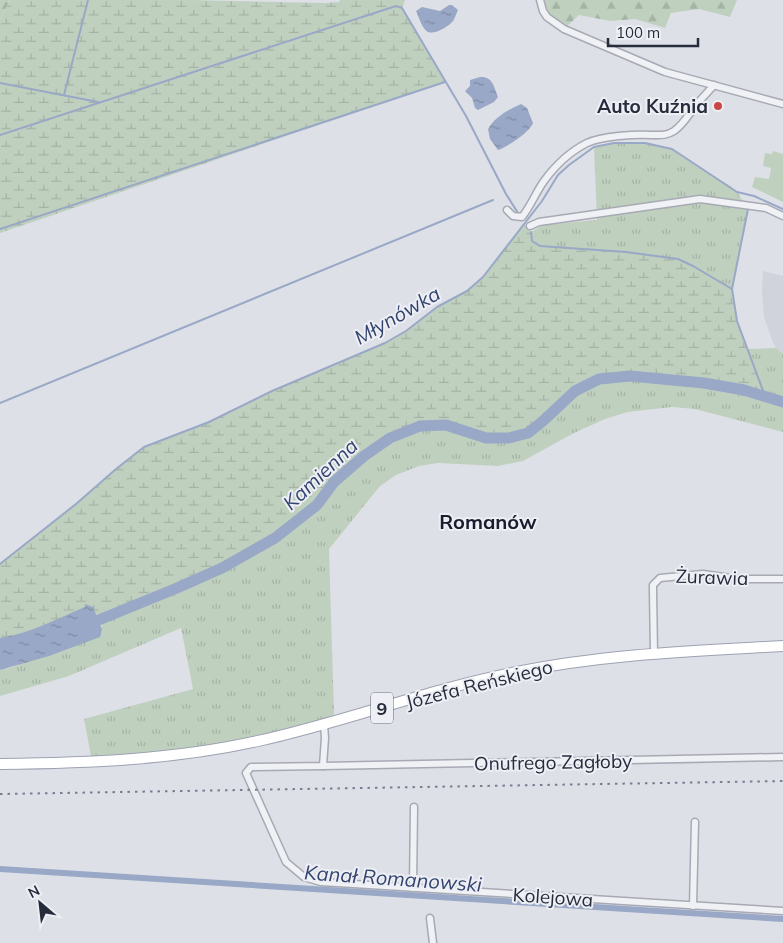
<svg xmlns="http://www.w3.org/2000/svg" width="783" height="943" font-family="Mulish,sans-serif">
<defs>
<pattern id="grass-tufts" width="24" height="20" patternUnits="userSpaceOnUse" patternTransform="scale(1.25)"><rect width="24" height="20" fill="#c0d0bf"/><path d="M3 7l-1-3M5 7V3M7 7l1-3M15 17l-1-3M17 17v-4M19 17l1-3" fill="none" stroke="#a5b3a5"/></pattern>
<pattern id="forest-firs" width="22" height="20" patternUnits="userSpaceOnUse" patternTransform="scale(1.25)"><rect width="22" height="20" fill="#c0d0bf"/><path d="M5 1l3.5 6h-7zM16 11l3.5 6h-7z" fill="#a5b3a5"/></pattern>
<pattern id="wetland-marsh" width="20" height="14" patternUnits="userSpaceOnUse" patternTransform="scale(1.25)"><rect width="20" height="14" fill="#c0d0bf"/><path d="M1 5h8M5 5V1M11 12h8M15 12V8" fill="none" stroke="#a5b3a5"/></pattern>
<pattern id="water-ripples" width="26" height="14" patternUnits="userSpaceOnUse" patternTransform="scale(1.25)"><rect width="26" height="14" fill="#99a8c6"/><path d="M2 4q2-2 4 0t4 0M15 11q2-2 4 0t4 0" fill="none" stroke="#7d89a2"/></pattern>
</defs>
<rect width="100%" height="100%" fill="#dee0e7"/>
<!-- built -->
<path fill="#d0d2dc" d="M 763,271 L 783,276 L 783,354 L 776,348 L 772,340 L 764,317 L 762,291 Z"/>
<!-- grass -->
<g fill="url(#grass-tufts)">
<path d="M 614,143 L 645,143 L 672,149 L 692,163 L 730,186 L 737,192 L 748,209 L 732,289 L 693,266 L 559,247 L 540,246 L 532,241 L 531,232 L 543,225 L 597,220 L 594,147 Z"/>
<path d="M 776,348 L 783,354 L 783,432 L 695,409 L 672,407 L 628,412 L 605,419 L 574,433 L 523,461 L 498,466 L 438,463 L 419,466 L 396,475 L 380,486 L 329,549 L 334,714 L 324,725 L 289,734 L 92,762 L 84,719 L 193,689 L 181,628 L 69,676 L 0,696 L 0,670 L 13,667 L 102,629 L 101,618 L 177,588 L 222,568 L 275,538 L 317,505 L 334,482 L 364,456 L 390,438 L 420,426 L 446,425 L 486,438 L 509,438 L 528,433 L 543,421 L 575,391 L 599,379 L 630,376 L 704,383 L 744,390 L 765,396 L 747,349 Z"/>
</g>
<!-- forest -->
<g fill="url(#forest-firs)">
<path d="M 0,0 L 10,0 L 0,20 Z"/>
<path d="M 540,0 L 737,0 L 730,17 L 699,9 L 671,13 L 665,28 L 635,19 L 610,21 L 579,15 L 564,29 L 551,21 Z"/>
</g>
<!-- wetland -->
<g fill="url(#wetland-marsh)">
<path d="M 10,0 L 192,0 L 324,3 L 339,2 L 340,0 L 405,0 L 402,8 L 445,82 L 0,233 L 0,20 Z"/>
<path d="M 523,224 C 530,227 531,234 532,241 L 540,246 L 626,252 L 678,259 L 693,266 L 732,289 L 737,321 L 765,396 L 744,390 L 705,383 L 630,376 L 599,379 L 575,391 L 543,421 L 528,433 L 509,438 L 486,438 L 446,425 L 420,426 L 390,438 L 364,456 L 334,482 L 317,505 L 275,538 L 222,568 L 177,588 L 32,649 L 0,653 L 0,564 L 76,504 L 116,469 L 144,447 L 209,422 L 272,391 L 385,343 L 406,331 L 437,307 L 467,291 L 483,277 Z"/>
</g>
<!-- garden -->
<path fill="#c0d0bf" d="M 773,151 L 783,154 L 783,202 L 752,187 L 755,177 L 769,179 L 771,168 L 763,166 L 765,153 L 772,154 Z"/>
<!-- water -->
<g fill="url(#water-ripples)">
<path d="M 449,5 L 452,5 L 458,10 C 456,14 455,18 453,21 C 449,26 435,35 428,32 C 422,29 419,17 416,11 L 422,7 L 440,11 Z"/>
<path d="M 480,77 C 492,76 494,86 498,97 L 494,102 L 478,110 L 475,108 L 472,98 L 465,91 L 470,86 L 470,80 Z"/>
<path d="M 521,104 L 527,108 L 533,123 C 530,132 507,147 498,150 L 490,139 L 488,129 C 494,118 509,109 521,104 Z"/>
<path d="M 85,604 L 93,607 L 102,629 L 100,637 L 49,656 L 0,670 L 0,638 C 31,633 56,619 85,607 Z"/>
</g>
<g fill="none" stroke-linecap="round" stroke-linejoin="round">
<!-- stream -->
<g stroke="#99a8c6" stroke-width="2">
<path d="M 0,83 L 98,102"/>
<path d="M 64,95 L 88,0"/>
<path d="M 0,135 L 396,6 L 402,8 L 466,116 L 506,194 L 518,213"/>
<path d="M 0,229 L 445,82"/>
<path d="M 531,232 L 532,241 L 540,246 L 626,252 L 678,259 L 693,266 L 732,289 L 748,209"/>
<path d="M 732,289 L 737,321 L 765,396"/>
<path d="M 0,403 L 493,200"/>
<path d="M 0,564 L 76,504 L 116,469 L 144,447 L 209,422 L 272,391 L 385,343 L 406,331 L 437,307 L 467,291 L 483,277 L 542,201 L 558,175 L 569,165 L 594,147 L 614,143 L 645,143 L 672,149 L 737,192 L 754,196 L 783,209"/>
</g>
<!-- canal -->
<path stroke="#99a8c6" stroke-width="6" d="M 0,869 L 783,919"/>
<!-- river -->
<path stroke="#99a8c6" stroke-width="11" d="M 84,626 L 177,588 L 222,568 L 275,538 L 317,505 L 334,482 L 364,456 L 390,438 L 420,426 L 446,425 L 486,438 L 509,438 L 528,433 L 543,421 L 575,391 L 599,379 L 630,376 L 704,383 L 744,390 L 783,402"/>
<!-- minor casing -->
<g stroke="#a7aab4" stroke-width="9">
<g id="minor">
<path d="M 540,0 L 543,11 L 547,17 L 564,29 L 665,72 L 783,104"/>
<path d="M 507,210 L 513,216 L 522,217 C 531,206 536,192 544,181 C 555,166 571,151 587,143 C 602,136 635,134 652,135 C 660,135 666,136 674,131 C 684,124 689,114 696,105 C 702,98 708,92 714,85"/>
<path d="M 530,226 L 539,222 L 700,199 L 766,208 L 783,216"/>
<path d="M 654,654 L 653,591 L 653,585 L 660,578 L 703,574 L 737,579 L 783,579"/>
<path d="M 324,725 L 325,738 L 323,766 L 251,767 L 246,773 L 286,862 L 304,877 L 321,882 L 783,911"/>
<path d="M 323,766 L 783,757"/>
<path d="M 413,888 L 414,807"/>
<path d="M 693,906 L 695,822"/>
<path d="M 430,918 L 433,943"/>
</g>
</g>
<!-- primary casing -->
<g stroke="#9da2b2" stroke-width="12">
<path id="primary" d="M 0,764 C 87,763 173,760 258,741 C 345,722 429,689 517,672 C 605,654 694,651 783,646"/>
</g>
<!-- minor -->
<use href="#minor" stroke="#f0f1f5" stroke-width="6"/>
<!-- primary -->
<use href="#primary" stroke="#fff" stroke-width="10"/>
<!-- rail -->
<path stroke="#787d90" stroke-width="2" stroke-dasharray="2.5 5" stroke-linecap="butt" d="M 0,794 L 783,781"/>
</g>
<!-- markers -->
<circle fill="#c94846" stroke="#edeff5" stroke-width="2" cx="718" cy="106" r="5"/>
<g text-anchor="middle" dominant-baseline="central" stroke-width="4" stroke-linejoin="round" paint-order="stroke">
<!-- shield labels -->
<rect fill="#edeff5" stroke="#626674" stroke-width="1" x="371" y="692.5" width="22" height="31" rx="4"/>
<g font-size="18" font-weight="bold" fill="#272c3d">
<text x="382" y="708">9</text>
</g>
<!-- poi labels -->
<g font-size="19" font-weight="bold" fill="#272c3d" stroke="#edeff5" text-anchor="end">
<text x="708" y="106">Auto Kuźnia</text>
</g>
<!-- street labels -->
<g font-size="19" fill="#272c3d" stroke="#edeff5">
<text transform="translate(712 577) rotate(2)">Żurawia</text>
<text transform="translate(479 684) rotate(-14)">Józefa Reńskiego</text>
<text transform="translate(553 762) rotate(-1)">Onufrego Zagłoby</text>
<text transform="translate(553 897) rotate(4)">Kolejowa</text>
</g>
<!-- water labels -->
<g font-size="20" font-style="italic" fill="#33446f" stroke="#edeff5">
<text transform="translate(397 315) rotate(-30)">Młynówka</text>
<text transform="translate(320 474) rotate(-43)">Kamienna</text>
<text transform="translate(393 878) rotate(4)">Kanał Romanowski</text>
</g>
<!-- neighbourhood labels -->
<g font-size="20" font-weight="bold" fill="#1a1d2e" stroke="#edeff5">
<text x="488" y="521">Romanów</text>
</g>
</g>
<!-- north arrow -->
<g transform="translate(40 903) rotate(332)" stroke="#edeff5" stroke-width="4" paint-order="stroke">
<path d="M0-4L9 19L0 12L-9 19Z" fill="#272c3d"/>
<text y="-8" font-size="14" font-weight="bold" text-anchor="middle" fill="#272c3d">N</text>
</g>
<!-- scale -->
<path d="M608 38v8h90v-8" fill="none" stroke="#272c3d" stroke-width="2.5"/>
<text x="616" y="38" font-size="15" fill="#272c3d" stroke="#edeff5" stroke-width="4" paint-order="stroke">100 m</text>
</svg>
